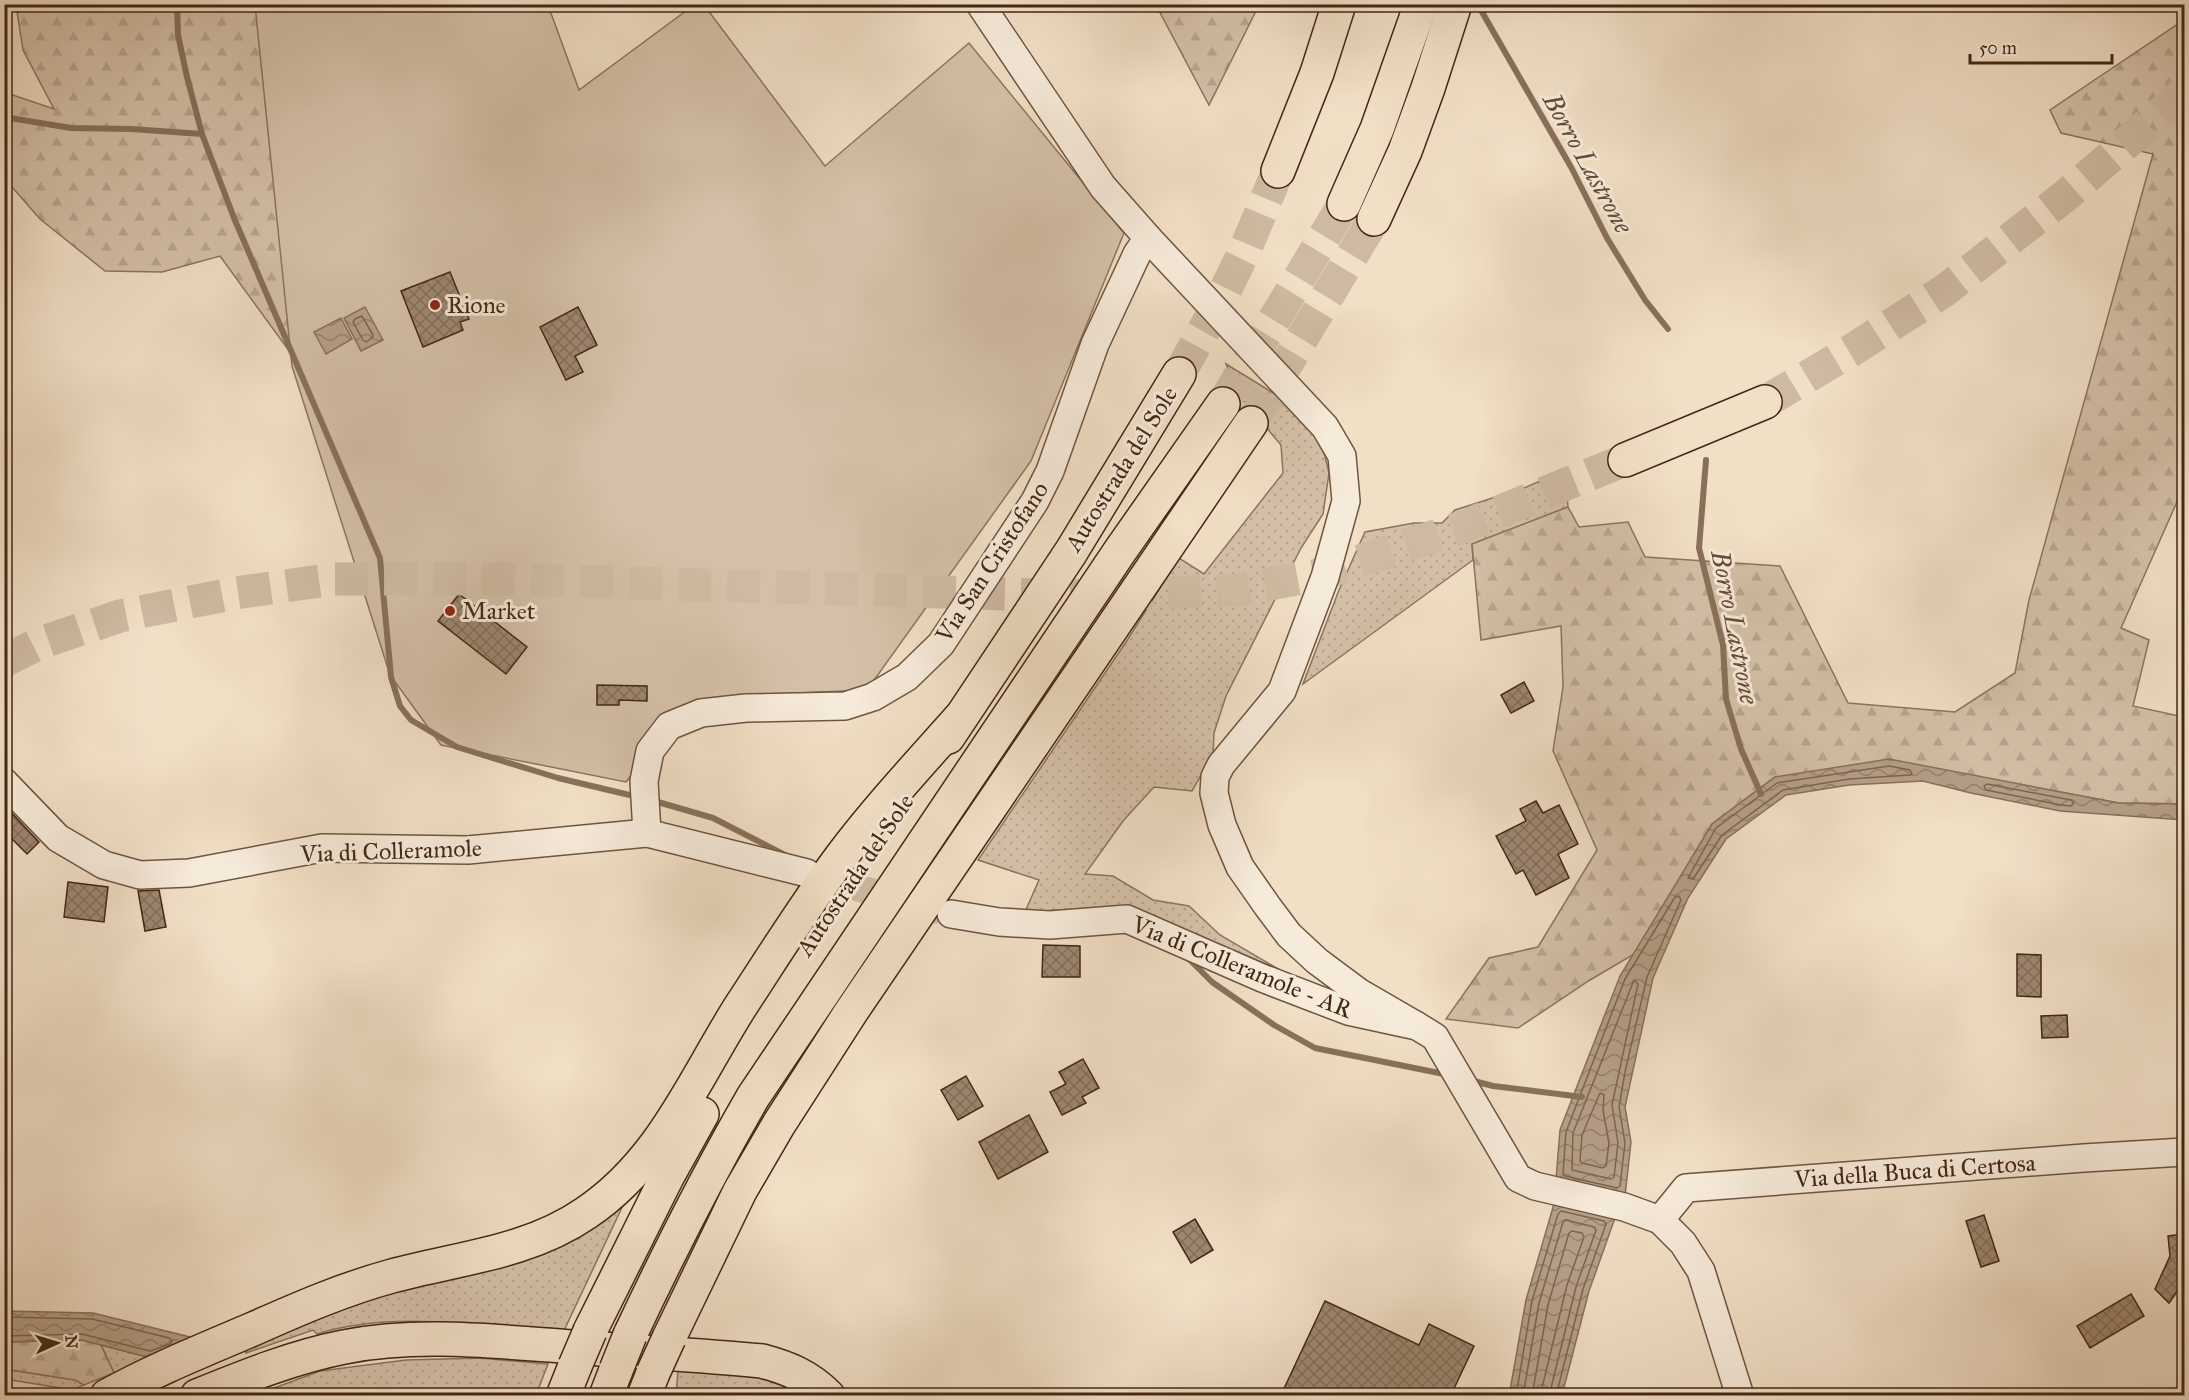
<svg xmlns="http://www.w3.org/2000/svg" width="2189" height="1400" font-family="'IM FELL Great Primer',serif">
<defs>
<pattern id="grass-dots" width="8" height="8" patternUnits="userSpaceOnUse" patternTransform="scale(1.5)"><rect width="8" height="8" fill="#d4c0a8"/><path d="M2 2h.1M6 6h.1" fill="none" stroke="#b7a590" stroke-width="1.8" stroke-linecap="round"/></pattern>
<pattern id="forest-firs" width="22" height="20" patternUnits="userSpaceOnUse" patternTransform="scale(1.5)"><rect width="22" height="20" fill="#d4c0a8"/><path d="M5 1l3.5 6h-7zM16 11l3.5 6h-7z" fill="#b7a590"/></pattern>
<pattern id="water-waves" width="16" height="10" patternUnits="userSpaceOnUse" patternTransform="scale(1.5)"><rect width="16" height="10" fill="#b6a089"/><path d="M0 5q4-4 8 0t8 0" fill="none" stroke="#96826f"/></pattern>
<pattern id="building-cross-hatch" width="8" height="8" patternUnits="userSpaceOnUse" patternTransform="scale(1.5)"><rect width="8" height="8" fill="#9e8771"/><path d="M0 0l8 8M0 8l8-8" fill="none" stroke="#826e5c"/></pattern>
</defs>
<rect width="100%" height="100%" fill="#f1dfc6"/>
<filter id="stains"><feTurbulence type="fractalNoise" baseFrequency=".00333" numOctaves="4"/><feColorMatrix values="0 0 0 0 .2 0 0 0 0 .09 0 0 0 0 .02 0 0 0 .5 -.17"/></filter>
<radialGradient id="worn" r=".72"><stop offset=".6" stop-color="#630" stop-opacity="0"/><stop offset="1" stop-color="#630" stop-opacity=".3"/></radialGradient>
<!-- grass -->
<g fill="url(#grass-dots)" stroke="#8c745e" stroke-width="1.5">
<path d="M 1226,364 L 1283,399 L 1321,439 L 1329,473 L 1323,514 L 1301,548 L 1226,696 L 1214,733 L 1213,754 L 1192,791 L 1154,787 L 1123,821 L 1085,874 L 1113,876 L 1153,900 L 1189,906 L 1220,935 L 1280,970 L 1129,906 L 1025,912 L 1039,880 L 978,860 L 1126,642 L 1179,558 L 1204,574 L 1283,473 L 1281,445 L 1242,399 Z"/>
<path d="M 1565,470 L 1568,507 L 1472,544 L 1473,560 L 1303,684 L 1339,590 L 1365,532 L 1414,523 L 1442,523 L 1455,510 L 1524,488 Z"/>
<path d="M 626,1199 L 561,1337 C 484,1325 393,1310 317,1334 L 313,1330 L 246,1353 L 247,1348 L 305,1322 Z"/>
<path d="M 101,1345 L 151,1358 L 114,1373 Z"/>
<path d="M 480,1358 L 548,1364 L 536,1395 L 255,1395 L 320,1371 L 406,1360 Z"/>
<path d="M 4,1369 L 76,1380 L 84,1385 L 73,1390 L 5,1379 Z"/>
<path d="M 678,1370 L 698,1372 L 755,1374 L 813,1396 L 676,1396 Z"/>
</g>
<!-- forest -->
<g fill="url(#forest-firs)" stroke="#8c745e" stroke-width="1.5">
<path d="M 279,4 L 295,359 L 220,256 L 162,272 L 105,271 L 40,219 L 5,179 L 4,92 L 54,109 L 23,50 L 16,5 Z"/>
<path d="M 1156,5 L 1259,5 L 1209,105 Z"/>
<path d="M 2184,20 L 2184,486 L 2121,628 L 2149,640 L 2133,706 L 2184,717 L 2184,804 L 2119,803 L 2006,782 L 1775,777 L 1712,824 L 1636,953 L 1590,980 L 1518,1028 L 1446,1019 L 1489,958 L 1538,947 L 1597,850 L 1553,751 L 1563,687 L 1561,626 L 1481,640 L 1472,544 L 1568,507 L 1579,527 L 1628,522 L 1645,557 L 1780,566 L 1848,703 L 1955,712 L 2015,673 L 2029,600 L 2153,154 L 2061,133 L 2050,110 Z"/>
<path d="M 82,1340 L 101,1345 L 114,1373 L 84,1385 L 75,1380 L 5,1369 L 4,1342 Z"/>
</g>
<!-- park -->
<path fill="#d4c0a8" stroke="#8c745e" stroke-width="1.5" d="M 255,5 L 548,5 L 579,90 L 694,5 L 704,5 L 825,166 L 969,43 L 1124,233 L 1031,461 L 867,690 L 749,695 L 650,751 L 626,782 L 441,745 L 390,675 L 292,366 Z"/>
<!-- water -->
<g fill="url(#water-waves)" stroke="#88705a" stroke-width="1.5">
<path d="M 365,307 L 383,340 L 361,351 L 344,318 Z"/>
<path d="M 341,318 L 352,339 L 326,354 L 314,332 Z"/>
<path d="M 1889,759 L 2118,803 L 2184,804 L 2184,820 L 2060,811 L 1971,793 L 1923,781 L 1849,785 L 1786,795 L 1726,839 L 1688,898 L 1653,978 L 1625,1107 L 1631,1142 L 1625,1196 L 1556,1180 L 1560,1130 L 1620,976 L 1712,824 L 1775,777 Z"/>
<path d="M 1554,1204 L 1615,1218 L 1589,1291 L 1562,1395 L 1509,1396 L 1526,1300 Z"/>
<path d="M 4,1311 L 93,1313 L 198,1339 L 151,1358 L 82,1340 L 5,1342 Z"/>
</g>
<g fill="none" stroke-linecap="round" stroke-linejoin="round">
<!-- shore -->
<g stroke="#7d644e" stroke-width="1.5">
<path d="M 362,316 L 373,335 L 372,338 L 366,342 L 363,340 L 353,322 L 355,319 Z"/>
<path d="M 1889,766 L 1910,770 L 1912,774 L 1910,775 L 1849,779 L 1783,790 L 1722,835 L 1693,879 L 1688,878 L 1716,828 L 1777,783 Z"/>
<path d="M 1987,784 L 2071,800 L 2074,803 L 2071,806 L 2061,805 L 1986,790 L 1984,786 Z"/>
<path d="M 1679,896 L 1681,900 L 1647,977 L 1625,1072 L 1619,1107 L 1625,1143 L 1620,1186 L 1617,1188 L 1565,1176 L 1563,1173 L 1566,1132 L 1625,979 L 1675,897 Z"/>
<path d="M 1634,980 L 1638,984 L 1612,1105 L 1618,1143 L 1614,1177 L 1611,1179 L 1572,1170 L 1573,1133 Z"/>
<path d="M 1600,1093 L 1604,1095 L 1603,1110 L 1609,1143 L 1606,1166 L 1603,1168 L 1582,1163 L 1580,1161 L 1582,1135 Z"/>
<path d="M 4,1317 L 92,1319 L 169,1338 L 172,1341 L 170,1344 L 150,1351 L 82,1334 L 4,1336"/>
<path d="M 1516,1396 L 1532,1301 L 1558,1214 L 1561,1211 L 1604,1221 L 1606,1224 L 1583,1289 L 1556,1396"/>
<path d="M 1523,1396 L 1539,1303 L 1563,1222 L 1566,1220 L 1594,1227 L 1596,1230 L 1576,1287 L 1549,1396"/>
<path d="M 1532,1396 L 1548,1305 L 1569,1233 L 1572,1231 L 1582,1233 L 1584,1237 L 1567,1285 L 1540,1396"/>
</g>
<!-- stream -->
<g stroke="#88705a" stroke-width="6">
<path d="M 177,4 L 178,35 L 187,77 L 202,134 L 234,218 L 380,558 L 391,677 L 400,706 L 411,720 L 457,747 L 558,778 L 638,797"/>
<path d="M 1482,12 L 1571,167 L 1607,238 L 1645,300 L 1668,329"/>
<path d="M 4,117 L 71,128 L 131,129 L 202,134"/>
<path d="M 1706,460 L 1699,548 L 1723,645 L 1726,699 L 1741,749 L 1761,794"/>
<path d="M 651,800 L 713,818 L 785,855"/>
<path d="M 1188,958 L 1212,982 L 1274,1025 L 1315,1048 L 1449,1075"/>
<path d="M 1470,1080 L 1493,1086 L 1582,1097"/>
</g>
</g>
<!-- building -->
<g fill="url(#building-cross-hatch)" stroke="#442714" stroke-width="1.5">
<path d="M 450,272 L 469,319 L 460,322 L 463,330 L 423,347 L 401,291 Z"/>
<path d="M 578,307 L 597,345 L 575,356 L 583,372 L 566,380 L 540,327 Z"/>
<path d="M 459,594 L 527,647 L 506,674 L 438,621 Z"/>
<path d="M 1524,682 L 1534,701 L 1511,713 L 1501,695 Z"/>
<path d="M 597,685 L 647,686 L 647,701 L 619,700 L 619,705 L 597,705 Z"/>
<path d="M 1536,801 L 1543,813 L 1559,805 L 1578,844 L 1558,854 L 1569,878 L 1536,895 L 1523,870 L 1516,874 L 1496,836 L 1526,821 L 1520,809 Z"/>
<path d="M 4,805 L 39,842 L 27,854 L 4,831 Z"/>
<path d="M 68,882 L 108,887 L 104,922 L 64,917 Z"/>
<path d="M 159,890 L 166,927 L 145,931 L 138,891 Z"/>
<path d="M 1043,945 L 1080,946 L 1080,977 L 1042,977 Z"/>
<path d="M 2017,954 L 2041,955 L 2041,997 L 2017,996 Z"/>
<path d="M 2067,1015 L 2068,1037 L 2042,1038 L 2041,1016 Z"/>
<path d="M 1083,1059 L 1099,1088 L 1082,1097 L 1086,1103 L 1062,1115 L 1050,1092 L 1066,1084 L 1059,1072 Z"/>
<path d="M 966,1076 L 983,1106 L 958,1120 L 941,1090 Z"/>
<path d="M 1029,1115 L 1048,1152 L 998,1179 L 979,1142 Z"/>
<path d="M 1984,1215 L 1999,1261 L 1981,1267 L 1966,1221 Z"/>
<path d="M 1195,1219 L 1213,1250 L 1191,1263 L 1173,1232 Z"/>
<path d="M 2184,1234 L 2184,1282 L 2169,1303 L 2155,1289 L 2170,1256 L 2168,1236 Z"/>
<path d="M 2131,1294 L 2144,1316 L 2090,1348 L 2077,1326 Z"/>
<path d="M 1325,1301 L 1419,1345 L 1429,1324 L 1474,1346 L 1451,1395 L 1281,1395 Z"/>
</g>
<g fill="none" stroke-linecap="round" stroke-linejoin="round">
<!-- minor-tunnel -->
<path stroke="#cebaa2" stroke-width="27" stroke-dasharray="27 14" stroke-linecap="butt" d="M 808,874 L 941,911"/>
<!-- major-tunnel -->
<g stroke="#cebaa2" stroke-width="33" stroke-dasharray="33 16" stroke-linecap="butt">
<path d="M 1765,402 L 1852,350 L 1944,291 L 2065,196 L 2184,93"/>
<path d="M 4,661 L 40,643 L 120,616 L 236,593 L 334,579 L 506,579 L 1072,596 L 1238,590 L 1318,575 L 1462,527 L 1625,460"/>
</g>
<!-- highway-tunnel -->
<g stroke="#cebaa2" stroke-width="33" stroke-dasharray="33 16" stroke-linecap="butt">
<path d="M 1179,374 L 1219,303 L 1245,250 L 1278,171"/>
<path d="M 1223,404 L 1344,204"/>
<path d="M 1251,423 L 1374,219"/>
</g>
<!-- minor casing -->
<g stroke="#6f5540" stroke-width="30">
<g id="minor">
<path d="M 980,4 L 1103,187 L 1148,238 L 1325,427 L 1342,456 L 1346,501 L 1325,577 L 1282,691 L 1221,765 L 1215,777 L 1214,793 L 1222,825 L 1240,867 L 1268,907 L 1289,935 L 1317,961 L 1360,993 L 1417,1026"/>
<path d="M 4,782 L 58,838 L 104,865 L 140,875 L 189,873 L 322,848 L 468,850 L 647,833 L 807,873"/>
<path d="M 647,833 L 644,781 L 650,751 L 669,726 L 701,713 L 746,708 L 845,706 L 873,697 L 907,677 L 941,644 L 1035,501 L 1050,471 L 1095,344 L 1137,254 L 1148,238"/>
<path d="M 951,914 L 999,922 L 1050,925 L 1127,919 L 1262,978 L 1348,1011 L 1417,1026 L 1435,1037 L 1518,1178 L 1535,1186 L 1624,1207 L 1660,1220 L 1683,1243 L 1701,1271 L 1740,1396"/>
<path d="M 1660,1220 L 1686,1188 L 2084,1158 L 2184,1152"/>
</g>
</g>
<!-- major casing -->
<g stroke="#442714" stroke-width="36">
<path id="major" d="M 1625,460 L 1765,402"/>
</g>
<!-- highway casing -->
<g stroke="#442714" stroke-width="36">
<g id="highway">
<path d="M 1278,171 L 1317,73 L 1339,4"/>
<path d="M 1344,204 L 1377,129 L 1421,4"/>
<path d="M 1374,219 L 1405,151 L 1428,88 L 1455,4"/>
<path d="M 948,737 L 1071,552 L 1179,374"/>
<path d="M 590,1331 L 667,1177 L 702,1114"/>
<path d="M 630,1335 C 668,1254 708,1175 753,1097 L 1120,551 L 1223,404"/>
<path d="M 669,1338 L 740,1191 L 779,1124 L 851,1012 L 1251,423"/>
<path d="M 107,1396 C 154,1370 204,1350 253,1329 C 298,1309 344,1289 392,1276 C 458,1258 528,1253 586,1213 C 663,1161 694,1079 742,1004 C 774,955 806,904 841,857 C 878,808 920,763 960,718"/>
<path d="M 197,1396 C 244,1377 293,1357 344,1347 C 419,1332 499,1342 575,1347 C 637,1352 700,1355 762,1361 C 788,1368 808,1376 828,1396"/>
<path d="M 563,1396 L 575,1366"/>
<path d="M 606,1396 L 616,1370"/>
<path d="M 644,1396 L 653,1373"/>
</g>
</g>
<!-- minor -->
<use href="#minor" stroke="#f6eada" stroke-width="27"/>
<!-- major -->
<use href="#major" stroke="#f1dfc6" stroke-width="33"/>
<!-- highway -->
<use href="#highway" stroke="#f1dfc6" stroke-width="33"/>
<!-- highway-bridge casing -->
<g stroke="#442714" stroke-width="36" stroke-linecap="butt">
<g id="highway-bridge">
<path d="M 575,1366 L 590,1331"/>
<path d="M 616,1370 L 630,1335"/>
<path d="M 653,1373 L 669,1338"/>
</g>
</g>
<!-- highway-bridge -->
<use href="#highway-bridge" stroke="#f1dfc6" stroke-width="33"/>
</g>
<!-- markers -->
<g fill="#8f2418" stroke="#f6eada" stroke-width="2">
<circle cx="435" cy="305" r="6"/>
<circle cx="450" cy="611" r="6"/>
</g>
<g text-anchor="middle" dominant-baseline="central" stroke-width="6" stroke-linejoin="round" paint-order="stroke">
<!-- poi labels -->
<g font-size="24" fill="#442714" stroke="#f6eada" text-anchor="start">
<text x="447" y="305">Rione</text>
<text x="462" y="611">Market</text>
</g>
<!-- street labels -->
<g font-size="24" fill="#442714" stroke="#f6eada">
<text transform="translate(1121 469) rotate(-58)">Autostrada del Sole</text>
<text transform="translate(992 562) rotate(-57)">Via San Cristofano</text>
<text transform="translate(391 851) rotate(-2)">Via di Colleramole</text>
<text transform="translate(855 875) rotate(-56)">Autostrada del Sole</text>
<text transform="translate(1242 967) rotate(22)">Via di Colleramole - AR</text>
<text transform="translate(1915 1171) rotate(-4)">Via della Buca di Certosa</text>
</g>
<!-- water labels -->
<g font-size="26" font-style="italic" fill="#664b37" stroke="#f6eada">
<text transform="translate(1588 163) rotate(61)">Borro Lastrone</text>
<text transform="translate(1735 627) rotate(79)">Borro Lastrone</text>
</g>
</g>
<!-- margin -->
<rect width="2189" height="1400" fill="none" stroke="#f1dfc6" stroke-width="24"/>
<rect x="6" y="6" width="2177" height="1388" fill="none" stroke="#442714" stroke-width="3"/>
<rect x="12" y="12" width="2165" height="1376" fill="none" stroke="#442714" stroke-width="1.5"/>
<!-- north arrow -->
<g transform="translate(57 1343) rotate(86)" stroke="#f6eada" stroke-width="4.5" paint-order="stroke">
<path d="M0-4.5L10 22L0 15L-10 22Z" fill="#442714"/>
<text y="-9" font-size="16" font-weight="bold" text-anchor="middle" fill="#442714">N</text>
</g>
<!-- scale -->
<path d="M1970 54v9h142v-9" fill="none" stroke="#442714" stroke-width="3"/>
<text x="1979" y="54" font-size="18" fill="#442714" stroke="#f6eada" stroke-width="4.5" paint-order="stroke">50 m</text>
<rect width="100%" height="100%" filter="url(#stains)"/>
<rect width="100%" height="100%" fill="url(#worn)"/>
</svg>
